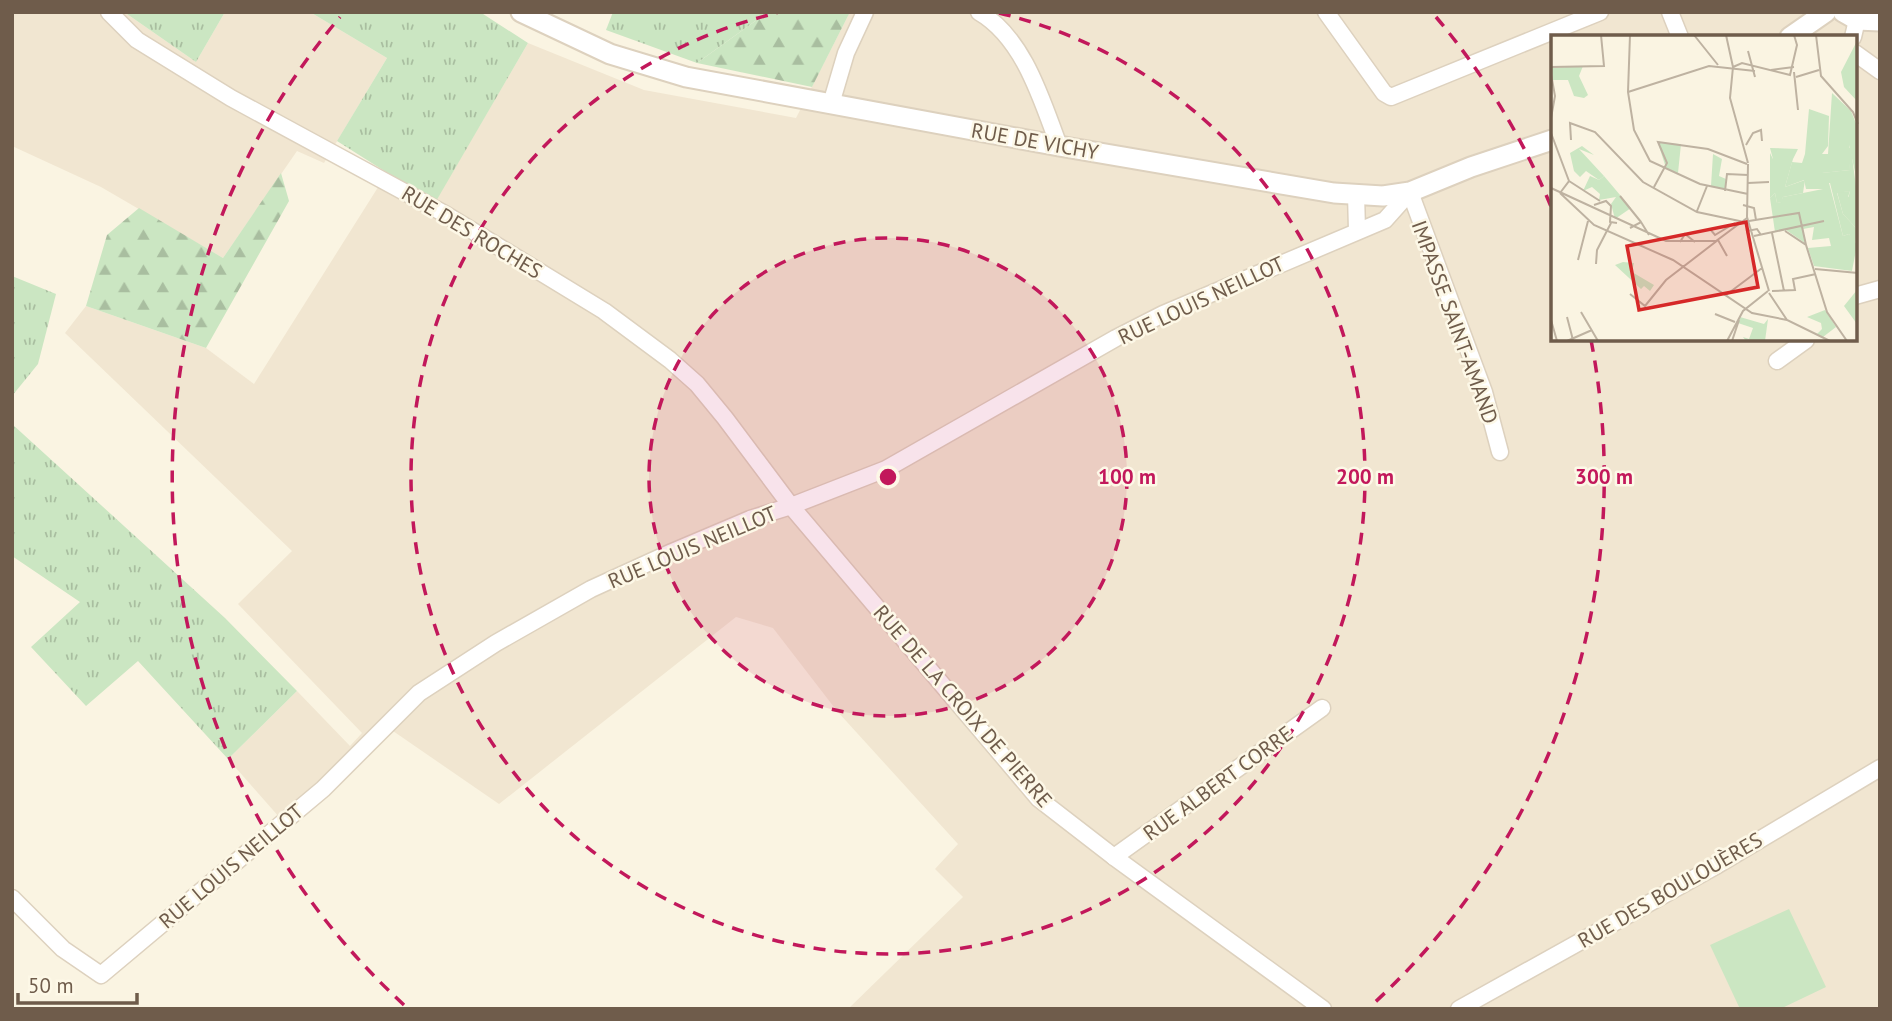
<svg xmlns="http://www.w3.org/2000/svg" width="1892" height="1021" font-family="'PT Sans',sans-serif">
<defs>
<pattern id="grass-tufts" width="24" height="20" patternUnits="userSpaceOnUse" patternTransform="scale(1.75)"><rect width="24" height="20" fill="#cbe6c2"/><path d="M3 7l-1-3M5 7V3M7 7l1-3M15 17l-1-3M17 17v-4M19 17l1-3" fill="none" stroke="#a9bea0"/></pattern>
<pattern id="forest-firs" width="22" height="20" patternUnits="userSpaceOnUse" patternTransform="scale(1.75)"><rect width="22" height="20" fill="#cbe6c2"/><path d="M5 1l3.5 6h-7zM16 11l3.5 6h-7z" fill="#a9bea0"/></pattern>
</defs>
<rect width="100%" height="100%" fill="#faf4e2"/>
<!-- residential -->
<g fill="#f1e6d1" fill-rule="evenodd">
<path d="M 12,12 L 128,12 L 127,14 L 196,62 L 225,12 L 310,12 L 387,58 L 324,163 L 297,151 L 223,258 L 101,187 L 12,146 Z"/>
<path d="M 850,12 L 1880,12 L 1880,1009 L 848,1009 L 963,897 L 935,869 L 958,844 L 837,711 L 773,628 L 736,617 L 499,804 L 393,731 L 362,762 L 287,826 L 228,759 L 297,691 L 350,746 L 362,733 L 238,604 L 292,551 L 65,333 L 86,306 L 206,348 L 254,384 L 387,173 L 435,202 L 528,43 L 644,90 L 796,118 ZM 1552,37 L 1855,37 L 1855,340 L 1552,340 Z"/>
</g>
<!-- grass -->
<g fill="url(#grass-tufts)">
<path d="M 128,12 L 225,12 L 196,62 L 127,14 Z"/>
<path d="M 310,12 L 480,12 L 528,43 L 435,203 L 337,141 L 387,58 Z"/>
<path d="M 613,12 L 768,12 L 697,63 L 606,30 Z"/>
<path d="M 12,276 L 56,294 L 38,364 L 12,396 Z"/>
<path d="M 12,424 L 225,618 L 297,691 L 228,759 L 138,661 L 86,706 L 31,647 L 80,602 L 12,556 Z"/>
</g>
<!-- forest -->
<g fill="url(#forest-firs)">
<path d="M 768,12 L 850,12 L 812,87 L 697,63 Z"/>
<path d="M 281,173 L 289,201 L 206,348 L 86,306 L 107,235 L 139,208 L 223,258 Z"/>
</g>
<!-- pitch -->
<path fill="#cbe6c2" d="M 1789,909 L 1826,987 L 1780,1009 L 1740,1009 L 1710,945 Z"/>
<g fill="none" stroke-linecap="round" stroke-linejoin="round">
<!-- minor casing -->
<g stroke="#ddd1be" stroke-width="19">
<g id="minor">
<path d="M 109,12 L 137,40 L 231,98 L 445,214 L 604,311 L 670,360 L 697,384 L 725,418 L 791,506 L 1039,799 L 1114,857 L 1323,1009"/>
<path d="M 979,12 C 1024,38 1042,101 1059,146"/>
<path d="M 1326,12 L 1384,93 L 1391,97 L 1600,12"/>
<path d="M 1670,12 L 1680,37"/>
<path d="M 1853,37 L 1857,20"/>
<path d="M 1855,53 L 1880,71"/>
<path d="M 831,104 L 846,53 L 865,12"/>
<path d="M 1410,192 L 1484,392 L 1500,452"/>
<path d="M 1356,194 L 1357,230"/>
<path d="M 1855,296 L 1880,289"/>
<path d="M 1777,361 L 1806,340"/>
<path d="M 1114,857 L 1322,708"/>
<path d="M 12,898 L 63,949 L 101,975 L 323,789 L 419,693 L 496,643 L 591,589 L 672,552 L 750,519 L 791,506 L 886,469 L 1116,338 L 1163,314 L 1385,220 L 1410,192"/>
<path d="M 1459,1009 L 1714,867 L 1880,768"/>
</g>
</g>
<!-- tertiary casing -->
<g stroke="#ddd1be" stroke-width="23">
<g id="tertiary">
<path d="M 521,12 L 610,54 L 686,77 L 1059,146 L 1334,193 L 1383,196 L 1410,192 L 1471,167 L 1552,140"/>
<path d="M 1843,12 L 1857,20 L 1880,21"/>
<path d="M 1790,37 L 1826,12"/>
</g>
</g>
<!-- minor -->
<use href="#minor" stroke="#fff" stroke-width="16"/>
<!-- tertiary -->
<use href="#tertiary" stroke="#fff" stroke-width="19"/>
</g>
<!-- distance rings -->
<circle cx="888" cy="477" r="239" fill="#c2185b" fill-opacity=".12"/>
<g fill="none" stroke="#c2185b" stroke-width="3.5" stroke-dasharray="12 9">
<circle cx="888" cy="477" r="239"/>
<path d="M999 13A477 477 0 1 1 777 13"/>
<path d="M404 1005A716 716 0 0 1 340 17M1436 17A716 716 0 0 1 1552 209M1591 340A716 716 0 0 1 1372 1005"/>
</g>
<g text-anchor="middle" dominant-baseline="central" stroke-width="5" stroke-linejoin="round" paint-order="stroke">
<!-- street labels -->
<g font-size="21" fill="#6f5c4b" stroke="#fdf8e7">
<text transform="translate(1035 141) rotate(10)">RUE DE VICHY</text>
<text transform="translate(472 232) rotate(31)">RUE DES ROCHES</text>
<text transform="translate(1201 300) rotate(-25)">RUE LOUIS NEILLOT</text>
<text transform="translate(1455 322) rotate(70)">IMPASSE SAINT-AMAND</text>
<text transform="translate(692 547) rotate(-23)">RUE LOUIS NEILLOT</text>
<text transform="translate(963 706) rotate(49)">RUE DE LA CROIX DE PIERRE</text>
<text transform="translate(1218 783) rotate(-36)">RUE ALBERT CORRE</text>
<text transform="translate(231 866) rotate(-40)">RUE LOUIS NEILLOT</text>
<text transform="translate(1670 890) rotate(-30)">RUE DES BOULOUÈRES</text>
</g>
</g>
<!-- overview -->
<g transform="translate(1551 35)">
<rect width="306" height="306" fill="#faf4e2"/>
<path d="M 281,58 L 300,76 L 306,91 L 306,146 L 298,110 L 299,135 L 271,138 L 278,148 L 292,201 L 298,199 L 306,210 L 301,236 L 263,231 L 257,213 L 280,211 L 278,203 L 261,205 L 263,192 L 252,194 L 254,208 L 235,195 L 224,197 L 219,163 L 224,158 L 226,168 L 230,167 L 232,162 L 272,154 L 255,154 L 253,145 L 234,152 L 241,127 L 251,128 L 254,119 L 277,119 ZM 107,108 L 130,109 L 127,138 L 115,133 ZM 31,111 L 43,120 L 28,114 L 53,141 L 48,145 L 35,136 L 29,142 L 23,136 L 19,118 ZM 219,113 L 247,114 L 242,124 L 222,124 ZM 162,119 L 171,124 L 168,141 L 175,144 L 174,154 L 160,151 ZM 299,156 L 297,162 L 306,159 L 306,194 L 292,179 L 286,157 ZM 72,227 L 83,228 L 81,237 L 103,250 L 99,256 L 93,251 L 90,254 L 64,230 ZM 306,255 L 307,255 L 306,289 L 293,271 ZM 274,275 L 285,292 L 272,302 L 266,299 L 271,294 L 270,288 L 256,282 ZM 189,282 L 213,289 L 217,284 L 214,306 L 195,306 L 192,302 L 198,304 L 202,293 L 187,288 Z" fill="#cbe6c2"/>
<path d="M 306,6 L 306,66 L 293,52 L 290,37 ZM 32,31 L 28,41 L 37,60 L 33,63 L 23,61 L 17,45 L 2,45 L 0,33 ZM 258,74 L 278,81 L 277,111 L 271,119 L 254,119 ZM 295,110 L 300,114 L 306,159 L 297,164 L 299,156 L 286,158 L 292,179 L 306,194 L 304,211 L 298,199 L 292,201 L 279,148 L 272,148 L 270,138 L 299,135 ZM 219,118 L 222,124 L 242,124 L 234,152 L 254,145 L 252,158 L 232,162 L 231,167 L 226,168 L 224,158 L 219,163 ZM 39,141 L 48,145 L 53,141 L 80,173 L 64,184 L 60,169 L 65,162 L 48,165 L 49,159 L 41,152 L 32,156 Z" fill="#cbe6c2"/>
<path fill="none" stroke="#beb2a1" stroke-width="2" d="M 79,0 L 77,57 L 83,95 L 99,126 L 149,149 L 197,159M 143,0 L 167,30M 175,0 L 182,32M 265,0 L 270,41 L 302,77 L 307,89M 197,16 L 204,42M 0,32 L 53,31 L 50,0M 220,35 L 243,32M 243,37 L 247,75M 0,39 L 4,61 L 0,83M 245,42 L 268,35M 77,57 L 158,31 L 204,36M 0,98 L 18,146 L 9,158M 20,105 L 19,88 L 44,97 L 92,147 L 146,177 L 198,188M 195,110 L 202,98 L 210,95 L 211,106M 197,128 L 179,63 L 182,32 L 191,28 L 239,40 L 246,10 L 243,0M 197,129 L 196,182 L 218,256M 18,146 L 49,166M 197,148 L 218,147M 103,152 L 116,128 L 107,107 L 157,114 L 196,129M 0,153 L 115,206 L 165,206 L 196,183M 174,156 L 176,139 L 197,140M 9,158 L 43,190 L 122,225 L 201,278 L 236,285M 69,161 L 90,187M 43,170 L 55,166 L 60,171 L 59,187 L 66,188M 192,170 L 203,173 L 205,185M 146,176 L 156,151M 198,186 L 248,178 L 255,210M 79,193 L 90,187 L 98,200M 159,194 L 164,200 L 184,188M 234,196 L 255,210 L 276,277 L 296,306M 221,198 L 233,256M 203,201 L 273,186M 129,207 L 134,199 L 144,207M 200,210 L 196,196 L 206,194 L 210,200M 27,225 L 37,186M 45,229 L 46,215 L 60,188M 264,234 L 307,238M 221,256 L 244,255 L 242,244 L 265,239M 218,258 L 236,285 L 279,306M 79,259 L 94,271 L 115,245 L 167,205 L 176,221M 175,260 L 211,233M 30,277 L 47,306M 164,279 L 184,287M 16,282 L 22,305M 0,285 L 6,306M 16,306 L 41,295M 176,306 L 192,276 L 217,256M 181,306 L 188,285"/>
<path fill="#d62828" fill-opacity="0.15" stroke="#d62828" stroke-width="3.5" d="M 195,187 L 207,252 L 88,275 L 76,211 Z"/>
<rect width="306" height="306" fill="none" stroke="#6f5c4b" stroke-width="3.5"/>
</g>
<circle cx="888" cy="477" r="10" fill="#c2185b" stroke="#fdf8e7" stroke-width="3.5"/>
<g font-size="21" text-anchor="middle" font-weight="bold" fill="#c2185b" stroke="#fdf8e7" stroke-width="5" stroke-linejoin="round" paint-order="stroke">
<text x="1127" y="484">100 m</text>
<text x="1365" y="484">200 m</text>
<text x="1604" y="484">300 m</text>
</g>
<!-- border -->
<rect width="1892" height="1021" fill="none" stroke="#6f5c4b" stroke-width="28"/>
<!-- scale -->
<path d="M18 993v10h119v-10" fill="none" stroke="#6f5c4b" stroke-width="3.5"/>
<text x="28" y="993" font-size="21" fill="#6f5c4b" stroke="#fdf8e7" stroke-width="5" paint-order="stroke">50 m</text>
</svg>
